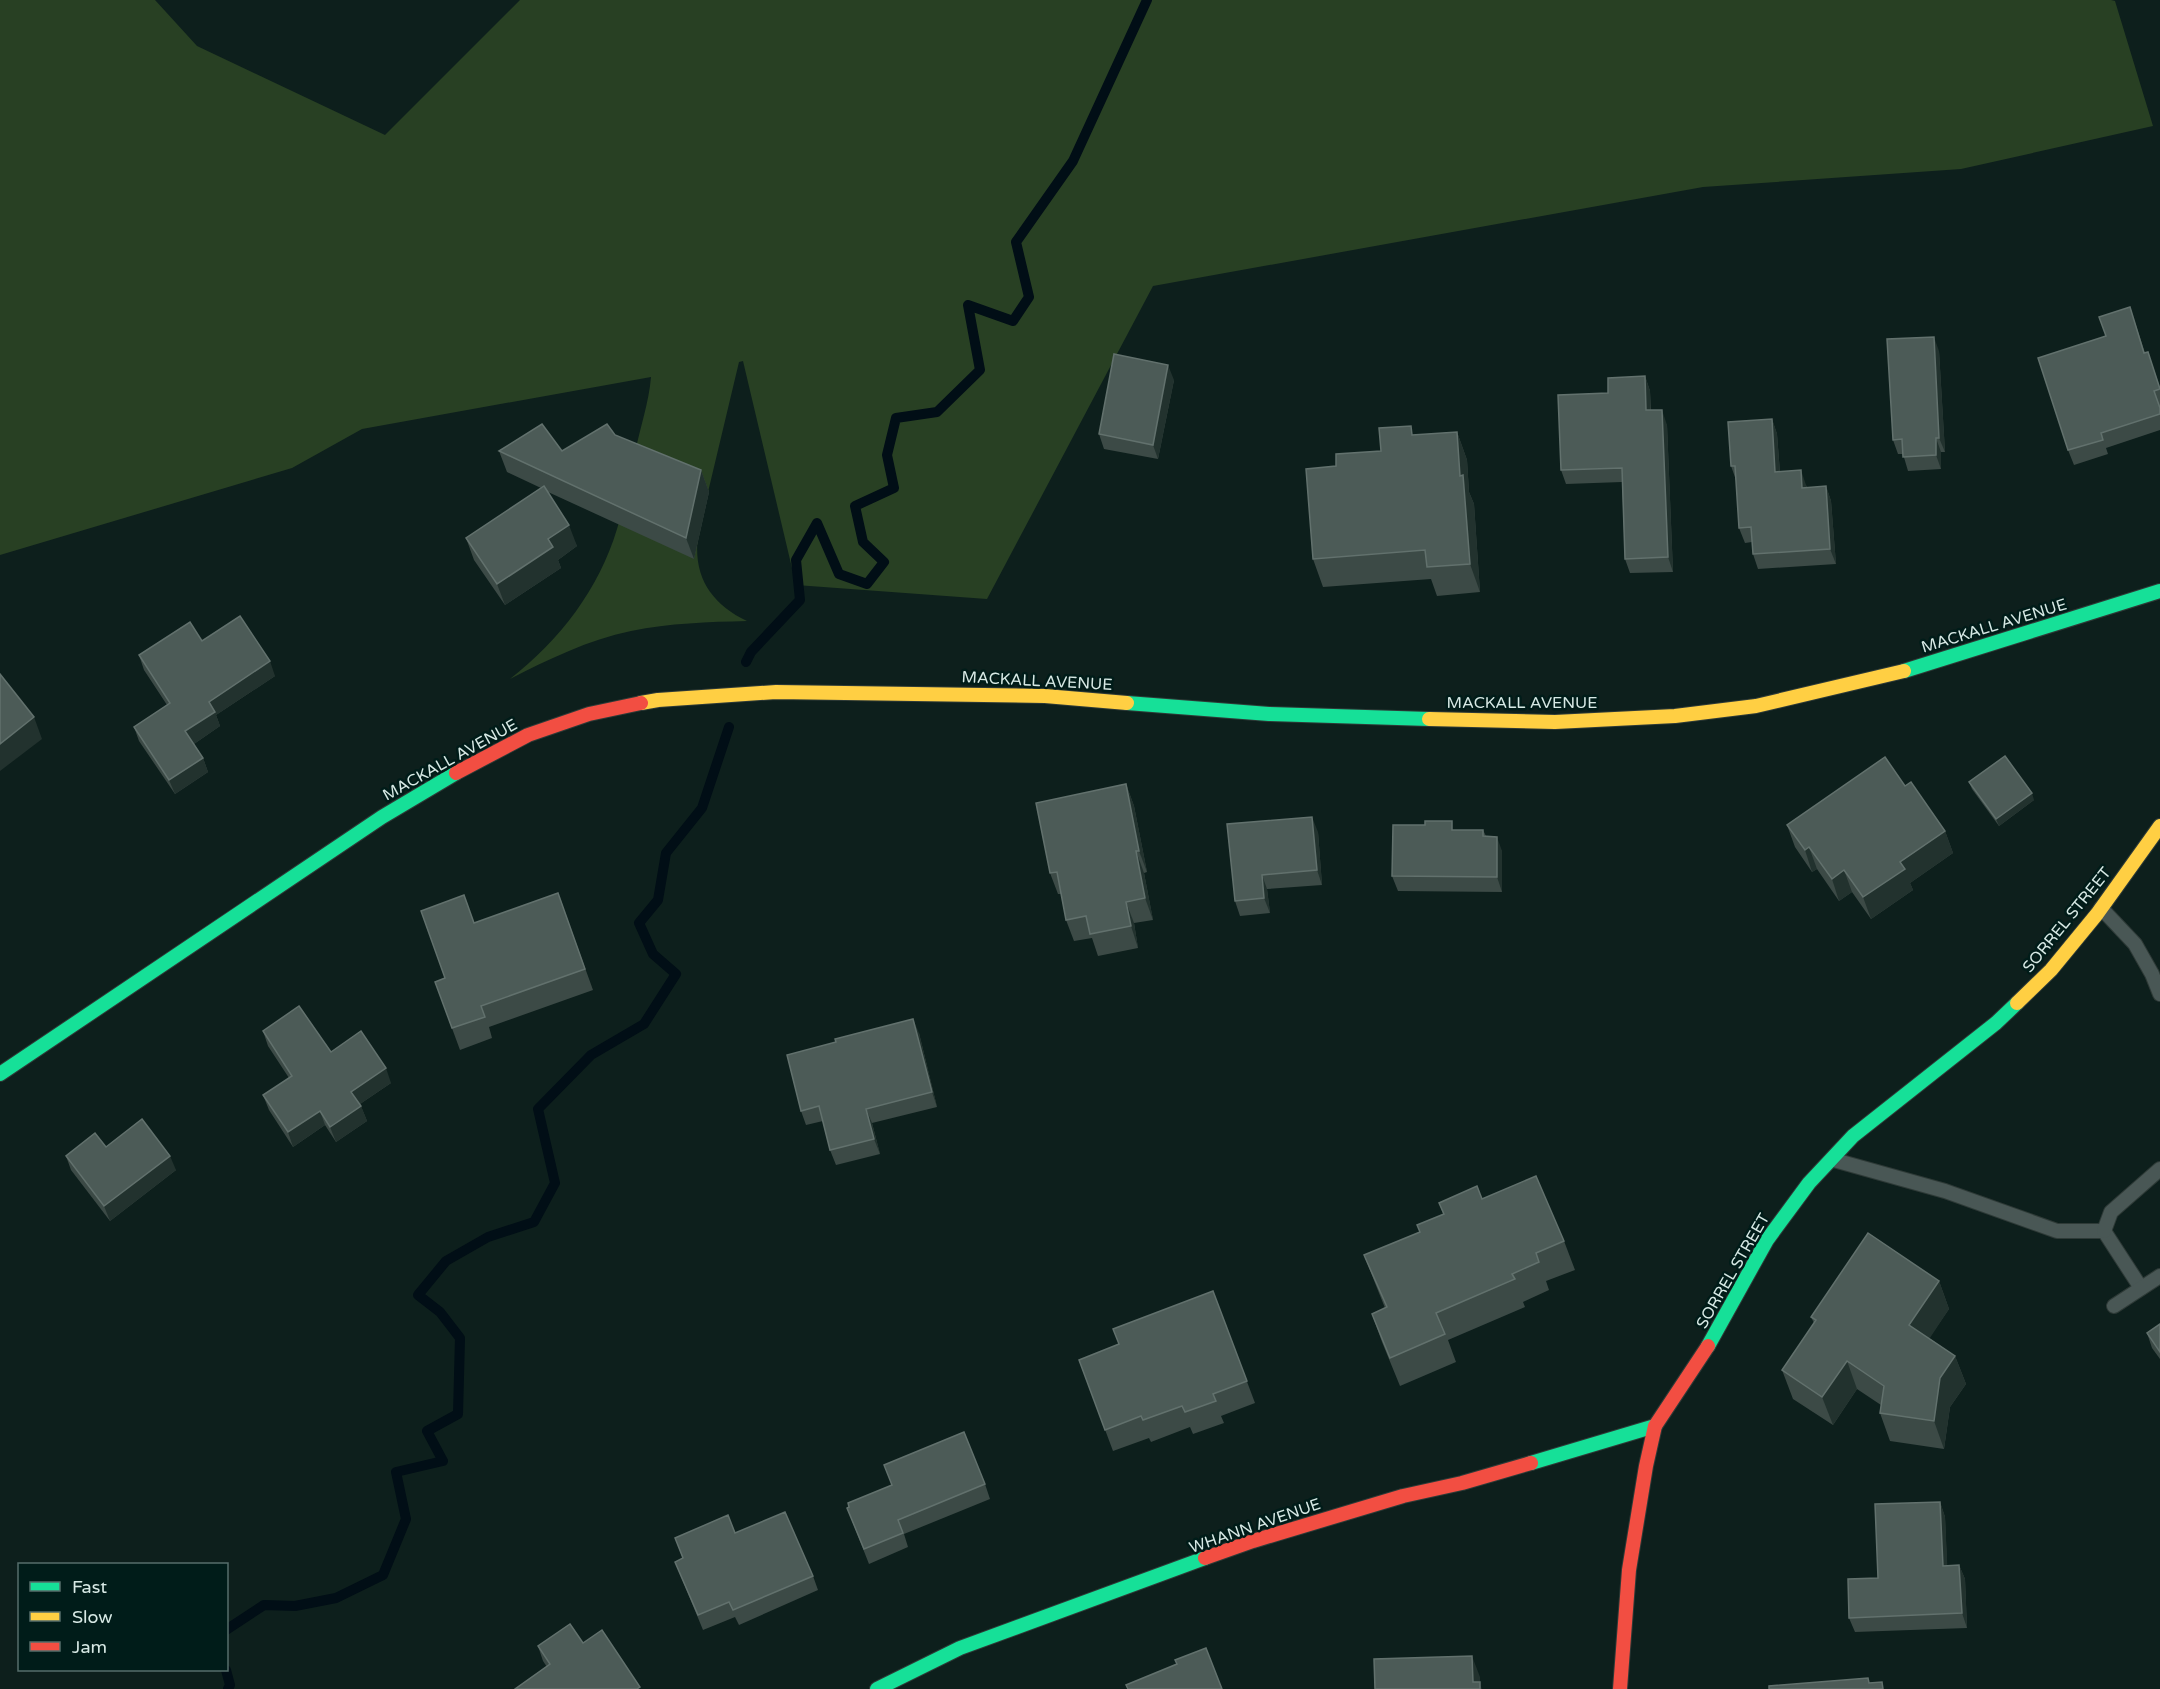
<svg xmlns="http://www.w3.org/2000/svg" width="2160" height="1689" font-family="'Varela Round',sans-serif">
<rect width="100%" height="100%" fill="#0d1f1c"/>
<!-- green -->
<path fill="#284023" d="M 0,0 L 155,0 L 197,46 L 385,135 L 520,0 L 2111,0 L 2115,1 L 2153,126 L 1961,169 L 1703,187 L 1153,286 L 987,599 L 796,585 L 743,361 L 739,362 L 699,530 C 691,573 709,603 747,621 C 708,622 670,623 631,631 C 588,640 549,659 510,679 C 560,640 599,589 617,529 C 625,504 629,478 635,453 C 640,428 649,402 651,377 L 362,429 L 292,468 L 0,555 Z"/>
<g fill="none" stroke-linecap="round" stroke-linejoin="round">
<!-- stream -->
<g stroke="#010e16" stroke-width="10">
<path d="M 746,662 L 751,652 L 800,600 L 796,560 L 817,523 L 839,574 L 867,584 L 884,562 L 863,542 L 855,506 L 894,488 L 887,455 L 896,418 L 937,412 L 980,370 L 968,305 L 1013,321 L 1029,297 L 1016,242 L 1073,161 L 1147,0"/>
<path d="M 226,1630 L 264,1605 L 295,1606 L 336,1598 L 383,1575 L 406,1519 L 396,1472 L 443,1461 L 427,1431 L 458,1414 L 460,1338 L 440,1312 L 418,1295 L 446,1261 L 488,1237 L 534,1222 L 555,1183 L 538,1109 L 591,1055 L 644,1024 L 676,974 L 653,954 L 639,923 L 658,900 L 666,853 L 702,808 L 729,727"/>
<path d="M 226,1670 L 230,1685 L 228,1689"/>
</g>
<!-- lane casing -->
<g stroke="#2e3a37" stroke-width="16">
<g id="lane">
<path d="M 2101,908 L 2135,944 L 2152,974 L 2160,994"/>
<path d="M 1834,1160 L 1945,1191 L 2057,1231 L 2104,1231 L 2141,1288"/>
<path d="M 2104,1231 L 2111,1212 L 2160,1169"/>
<path d="M 2114,1306 L 2160,1276"/>
</g>
</g>
<!-- fast casing -->
<g stroke="#2e3a37" stroke-width="16">
<g id="fast">
<path d="M 1904,671 L 2160,591"/>
<path d="M 1127,703 L 1269,714 L 1429,719"/>
<path d="M 0,1074 L 382,817 L 456,773"/>
<path d="M 1708,1346 L 1767,1240 L 1809,1183 L 1853,1136 L 1996,1023 L 2017,1003"/>
<path d="M 1531,1463 L 1655,1426"/>
<path d="M 877,1689 L 960,1648 L 1205,1558"/>
</g>
</g>
<!-- slow casing -->
<g stroke="#2e3a37" stroke-width="16">
<g id="slow">
<path d="M 641,703 L 658,700 L 776,692 L 1045,696 L 1127,703"/>
<path d="M 1429,719 L 1555,722 L 1675,716 L 1756,706 L 1904,671"/>
<path d="M 2017,1003 L 2051,970 L 2097,914 L 2160,826"/>
</g>
</g>
<!-- jam casing -->
<g stroke="#2e3a37" stroke-width="16">
<g id="jam">
<path d="M 456,773 L 528,735 L 589,714 L 641,703"/>
<path d="M 1205,1558 L 1253,1541 L 1403,1496 L 1462,1483 L 1531,1463"/>
<path d="M 1620,1689 L 1629,1570 L 1646,1466 L 1655,1426 L 1708,1346"/>
</g>
</g>
<!-- lane -->
<use href="#lane" stroke="#495755" stroke-width="14"/>
<!-- fast -->
<use href="#fast" stroke="#16e098" stroke-width="14"/>
<!-- slow -->
<use href="#slow" stroke="#ffcf43" stroke-width="14"/>
<!-- jam -->
<use href="#jam" stroke="#f24e42" stroke-width="14"/>
</g>
<!-- wall -->
<g fill="#3c4a46">
<path d="M 2130,307 L 2145,353 L 2153,367 L 2160,388 L 2160,430 L 2106,448 L 2108,454 L 2074,465 L 2068,450 L 2106,336 Z"/>
<path d="M 1939,351 L 1945,452 L 1941,452 L 1941,469 L 1908,471 L 1903,454 L 1898,454 L 1893,440 Z"/>
<path d="M 1645,376 L 1650,391 L 1651,410 L 1667,425 L 1673,572 L 1630,573 L 1625,559 L 1622,482 L 1566,484 L 1561,470 L 1608,393 Z"/>
<path d="M 1174,380 L 1158,459 L 1104,449 L 1099,434 Z"/>
<path d="M 1772,419 L 1777,434 L 1780,472 L 1806,485 L 1807,488 L 1826,486 L 1831,501 L 1836,564 L 1758,569 L 1753,554 L 1752,542 L 1745,543 L 1739,528 L 1736,480 L 1731,466 Z"/>
<path d="M 1457,432 L 1467,460 L 1469,492 L 1474,504 L 1480,592 L 1437,596 L 1431,579 L 1323,587 L 1313,559 L 1336,466 L 1381,451 L 1415,435 Z"/>
<path d="M 615,435 L 701,470 L 709,492 L 694,559 L 548,492 L 577,546 L 558,560 L 561,568 L 505,605 L 474,560 L 466,538 L 541,488 L 507,472 L 499,451 L 562,451 Z"/>
<path d="M 202,641 L 275,676 L 216,715 L 220,726 L 194,744 L 203,758 L 208,772 L 175,794 L 139,741 L 134,727 L 167,705 L 144,670 L 139,655 Z"/>
<path d="M 1969,782 L 2034,800 L 1999,826 L 1972,789 Z"/>
<path d="M 1126,784 L 1134,806 L 1147,872 L 1144,873 L 1153,920 L 1134,923 L 1138,948 L 1098,956 L 1092,938 L 1074,941 L 1066,920 L 1061,894 L 1058,894 L 1050,873 Z"/>
<path d="M 1905,786 L 1945,831 L 1953,853 L 1910,883 L 1913,890 L 1871,919 L 1852,892 L 1839,901 L 1817,869 L 1812,872 L 1795,847 L 1787,825 Z"/>
<path d="M 1227,824 L 1318,832 L 1322,885 L 1267,889 L 1270,913 L 1240,916 L 1235,901 Z"/>
<path d="M 1455,830 L 1483,830 L 1486,836 L 1502,851 L 1502,892 L 1398,891 L 1392,876 Z"/>
<path d="M 558,893 L 593,990 L 489,1027 L 492,1038 L 460,1050 L 435,982 L 445,978 L 474,923 Z"/>
<path d="M 263,1031 L 331,1052 L 391,1083 L 360,1104 L 367,1121 L 336,1142 L 325,1125 L 293,1147 L 269,1110 L 263,1095 L 289,1078 L 268,1046 Z"/>
<path d="M 919,1033 L 937,1107 L 872,1123 L 880,1154 L 836,1165 L 830,1150 L 823,1121 L 806,1125 L 801,1111 L 836,1042 Z"/>
<path d="M 106,1147 L 176,1170 L 110,1221 L 71,1170 L 66,1156 Z"/>
<path d="M 1482,1199 L 1564,1241 L 1575,1270 L 1546,1281 L 1549,1290 L 1523,1302 L 1525,1307 L 1448,1340 L 1456,1362 L 1400,1386 L 1382,1342 L 1372,1314 L 1385,1308 L 1375,1283 L 1364,1255 L 1420,1232 L 1443,1214 L 1439,1203 Z"/>
<path d="M 1939,1281 L 1949,1309 L 1929,1338 L 1955,1356 L 1966,1384 L 1950,1407 L 1944,1449 L 1890,1441 L 1880,1413 L 1881,1405 L 1857,1389 L 1833,1425 L 1793,1399 L 1782,1370 L 1814,1323 L 1811,1317 Z"/>
<path d="M 1213,1291 L 1255,1403 L 1221,1416 L 1224,1423 L 1193,1434 L 1190,1427 L 1151,1442 L 1149,1438 L 1113,1451 L 1079,1360 L 1119,1344 Z"/>
<path d="M 2160,1324 L 2160,1359 L 2152,1348 L 2147,1333 Z"/>
<path d="M 985,1484 L 990,1499 L 904,1534 L 908,1547 L 869,1564 L 847,1508 Z"/>
<path d="M 1940,1502 L 1945,1517 L 1947,1565 L 1959,1565 L 1965,1579 L 1967,1628 L 1855,1632 L 1849,1618 L 1878,1578 Z"/>
<path d="M 735,1533 L 813,1576 L 818,1590 L 739,1625 L 735,1617 L 703,1630 L 675,1562 L 683,1559 L 675,1538 Z"/>
<path d="M 583,1643 L 547,1667 L 543,1661 L 538,1646 Z"/>
</g>
<!-- shaded-wall -->
<g fill="#22322e">
<path d="M 1934,337 L 1939,351 L 1945,452 L 1939,438 Z"/>
<path d="M 1168,365 L 1174,380 L 1158,459 L 1153,445 Z"/>
<path d="M 1645,376 L 1650,391 L 1651,425 L 1646,410 Z"/>
<path d="M 1662,410 L 1667,425 L 1673,572 L 1668,557 Z"/>
<path d="M 1772,419 L 1777,434 L 1781,487 L 1775,472 Z"/>
<path d="M 1457,432 L 1467,460 L 1469,492 L 1474,504 L 1480,592 L 1470,564 L 1460,476 Z"/>
<path d="M 1936,438 L 1941,452 L 1941,469 L 1936,455 Z"/>
<path d="M 701,470 L 709,492 L 694,559 L 686,538 Z"/>
<path d="M 1801,470 L 1806,485 L 1808,503 L 1802,488 Z"/>
<path d="M 1826,486 L 1831,501 L 1836,564 L 1830,549 Z"/>
<path d="M 569,525 L 577,546 L 558,560 L 561,568 L 505,605 L 497,584 L 548,539 Z"/>
<path d="M 270,661 L 275,676 L 216,715 L 220,726 L 191,746 L 185,731 L 209,702 Z"/>
<path d="M 34,717 L 42,739 L 0,771 L 0,744 Z"/>
<path d="M 203,758 L 208,772 L 175,794 L 169,780 Z"/>
<path d="M 1126,784 L 1134,806 L 1147,872 L 1139,851 Z"/>
<path d="M 2032,793 L 2034,800 L 1999,826 L 1996,819 Z"/>
<path d="M 1312,817 L 1318,832 L 1322,885 L 1317,870 Z"/>
<path d="M 1945,831 L 1953,853 L 1910,883 L 1913,890 L 1871,919 L 1863,897 L 1900,862 Z"/>
<path d="M 1497,837 L 1502,851 L 1502,892 L 1497,877 Z"/>
<path d="M 1809,847 L 1817,869 L 1812,872 L 1805,850 Z"/>
<path d="M 1136,851 L 1144,873 L 1153,920 L 1145,898 Z"/>
<path d="M 1844,870 L 1852,892 L 1839,901 L 1832,879 Z"/>
<path d="M 1262,875 L 1267,889 L 1270,913 L 1264,898 Z"/>
<path d="M 1126,902 L 1134,923 L 1138,948 L 1131,926 Z"/>
<path d="M 913,1019 L 919,1033 L 937,1107 L 932,1092 Z"/>
<path d="M 386,1068 L 391,1083 L 357,1106 L 351,1092 Z"/>
<path d="M 361,1106 L 367,1121 L 336,1142 L 330,1127 Z"/>
<path d="M 866,1109 L 872,1123 L 880,1154 L 874,1139 Z"/>
<path d="M 320,1111 L 325,1125 L 293,1147 L 288,1132 Z"/>
<path d="M 170,1156 L 176,1170 L 110,1221 L 104,1206 Z"/>
<path d="M 1939,1281 L 1949,1309 L 1920,1353 L 1909,1325 Z"/>
<path d="M 1955,1356 L 1966,1384 L 1950,1407 L 1944,1449 L 1934,1421 L 1940,1378 Z"/>
<path d="M 1847,1361 L 1857,1389 L 1833,1425 L 1822,1397 Z"/>
<path d="M 1940,1502 L 1945,1517 L 1948,1580 L 1943,1566 Z"/>
<path d="M 1959,1565 L 1965,1579 L 1967,1628 L 1962,1613 Z"/>
<path d="M 1472,1656 L 1480,1677 L 1480,1685 L 1482,1689 L 1476,1689 L 1473,1682 Z"/>
</g>
<!-- building -->
<g fill="#4c5b57" stroke="#62716d" stroke-width="1.5">
<path d="M 2130,307 L 2144,353 L 2148,352 L 2160,389 L 2154,391 L 2160,408 L 2160,414 L 2101,433 L 2103,440 L 2068,450 L 2038,358 L 2106,336 L 2099,317 Z"/>
<path d="M 1934,337 L 1939,438 L 1936,438 L 1936,455 L 1903,457 L 1902,439 L 1893,440 L 1887,339 Z"/>
<path d="M 1114,354 L 1168,365 L 1153,445 L 1099,434 Z"/>
<path d="M 1645,376 L 1646,410 L 1662,410 L 1668,557 L 1625,559 L 1622,468 L 1561,470 L 1558,395 L 1608,393 L 1608,378 Z"/>
<path d="M 1772,419 L 1775,472 L 1801,470 L 1802,488 L 1826,486 L 1830,549 L 1753,554 L 1751,527 L 1739,528 L 1735,466 L 1731,466 L 1728,422 Z"/>
<path d="M 542,424 L 562,451 L 607,424 L 615,435 L 701,470 L 686,538 L 499,451 Z"/>
<path d="M 1411,426 L 1412,435 L 1457,432 L 1460,476 L 1463,475 L 1470,564 L 1427,567 L 1425,550 L 1313,559 L 1306,469 L 1336,466 L 1336,454 L 1381,451 L 1379,428 Z"/>
<path d="M 544,486 L 569,525 L 548,539 L 553,547 L 497,584 L 466,538 Z"/>
<path d="M 240,616 L 270,661 L 209,702 L 215,712 L 185,731 L 203,758 L 169,780 L 134,727 L 170,703 L 139,655 L 190,622 L 202,641 Z"/>
<path d="M 0,674 L 34,717 L 0,744 Z"/>
<path d="M 2005,756 L 2032,793 L 1996,819 L 1969,782 Z"/>
<path d="M 1885,757 L 1905,786 L 1911,782 L 1945,831 L 1900,862 L 1905,869 L 1863,897 L 1844,870 L 1832,879 L 1809,847 L 1805,850 L 1787,825 Z"/>
<path d="M 1126,784 L 1139,851 L 1136,851 L 1145,898 L 1126,902 L 1131,926 L 1090,934 L 1086,916 L 1066,920 L 1057,872 L 1050,873 L 1036,803 Z"/>
<path d="M 1312,817 L 1317,870 L 1262,875 L 1264,898 L 1235,901 L 1227,824 Z"/>
<path d="M 1425,821 L 1452,821 L 1452,830 L 1483,830 L 1483,836 L 1497,837 L 1497,877 L 1392,876 L 1393,825 L 1425,825 Z"/>
<path d="M 558,893 L 585,969 L 481,1006 L 485,1017 L 452,1028 L 435,982 L 445,978 L 421,911 L 464,895 L 474,923 Z"/>
<path d="M 299,1006 L 331,1052 L 361,1031 L 386,1068 L 351,1092 L 361,1106 L 330,1127 L 320,1111 L 288,1132 L 263,1095 L 292,1076 L 263,1031 Z"/>
<path d="M 913,1019 L 932,1092 L 866,1109 L 874,1139 L 830,1150 L 819,1106 L 801,1111 L 787,1055 L 836,1042 L 835,1039 Z"/>
<path d="M 142,1119 L 170,1156 L 104,1206 L 66,1156 L 95,1133 L 106,1147 Z"/>
<path d="M 1536,1176 L 1564,1241 L 1536,1253 L 1539,1262 L 1512,1274 L 1515,1279 L 1436,1313 L 1445,1334 L 1390,1358 L 1372,1314 L 1387,1307 L 1364,1255 L 1420,1232 L 1417,1225 L 1444,1214 L 1439,1203 L 1477,1186 L 1482,1199 Z"/>
<path d="M 1868,1233 L 1939,1281 L 1909,1325 L 1955,1356 L 1940,1378 L 1934,1421 L 1880,1413 L 1884,1386 L 1847,1361 L 1822,1397 L 1782,1370 L 1816,1320 L 1811,1317 Z"/>
<path d="M 1213,1291 L 1247,1381 L 1213,1394 L 1216,1401 L 1185,1412 L 1182,1406 L 1143,1420 L 1141,1416 L 1105,1430 L 1079,1360 L 1119,1344 L 1113,1329 Z"/>
<path d="M 2160,1324 L 2160,1352 L 2147,1333 Z"/>
<path d="M 964,1432 L 985,1484 L 898,1520 L 903,1533 L 864,1549 L 847,1508 L 849,1507 L 848,1503 L 892,1485 L 884,1465 Z"/>
<path d="M 1940,1502 L 1943,1566 L 1959,1565 L 1962,1613 L 1849,1618 L 1848,1579 L 1878,1578 L 1875,1504 Z"/>
<path d="M 785,1512 L 813,1576 L 733,1610 L 729,1602 L 698,1615 L 675,1562 L 683,1558 L 675,1538 L 728,1515 L 735,1533 Z"/>
<path d="M 570,1624 L 583,1643 L 602,1630 L 640,1687 L 637,1689 L 515,1689 L 550,1664 L 538,1646 Z"/>
<path d="M 1206,1648 L 1222,1689 L 1128,1689 L 1126,1685 L 1177,1664 L 1175,1660 Z"/>
<path d="M 1472,1656 L 1473,1682 L 1480,1682 L 1480,1689 L 1375,1689 L 1374,1659 Z"/>
<path d="M 1868,1678 L 1869,1683 L 1882,1682 L 1883,1689 L 1769,1689 L 1769,1686 Z"/>
</g>
<g text-anchor="middle" dominant-baseline="central" stroke-width="5" stroke-linejoin="round" paint-order="stroke">
<!-- street labels -->
<g font-size="16" fill="#d7e9e5" stroke="#001c19">
<text transform="translate(1994 626) rotate(-17)">MACKALL AVENUE</text>
<text transform="translate(1037 681) rotate(3)">MACKALL AVENUE</text>
<text x="1522" y="703">MACKALL AVENUE</text>
<text transform="translate(450 760) rotate(-29)">MACKALL AVENUE</text>
<text transform="translate(2067 920) rotate(-51)">SORREL STREET</text>
<text transform="translate(1733 1271) rotate(-60)">SORREL STREET</text>
<text transform="translate(1255 1526) rotate(-19)">WHANN AVENUE</text>
</g>
</g>
<!-- legend -->
<rect x="18" y="1563" width="210" height="108" fill="#001c19" stroke="#566e6b" stroke-width="1.5"/>
<rect x="30" y="1582" width="30" height="9" fill="#16e098" stroke="#566e6b" stroke-width="1.5"/>
<text x="72" y="1593" font-size="18" fill="#d7e9e5">Fast</text>
<rect x="30" y="1612" width="30" height="9" fill="#ffcf43" stroke="#566e6b" stroke-width="1.5"/>
<text x="72" y="1623" font-size="18" fill="#d7e9e5">Slow</text>
<rect x="30" y="1642" width="30" height="9" fill="#f24e42" stroke="#566e6b" stroke-width="1.5"/>
<text x="72" y="1653" font-size="18" fill="#d7e9e5">Jam</text>
</svg>
